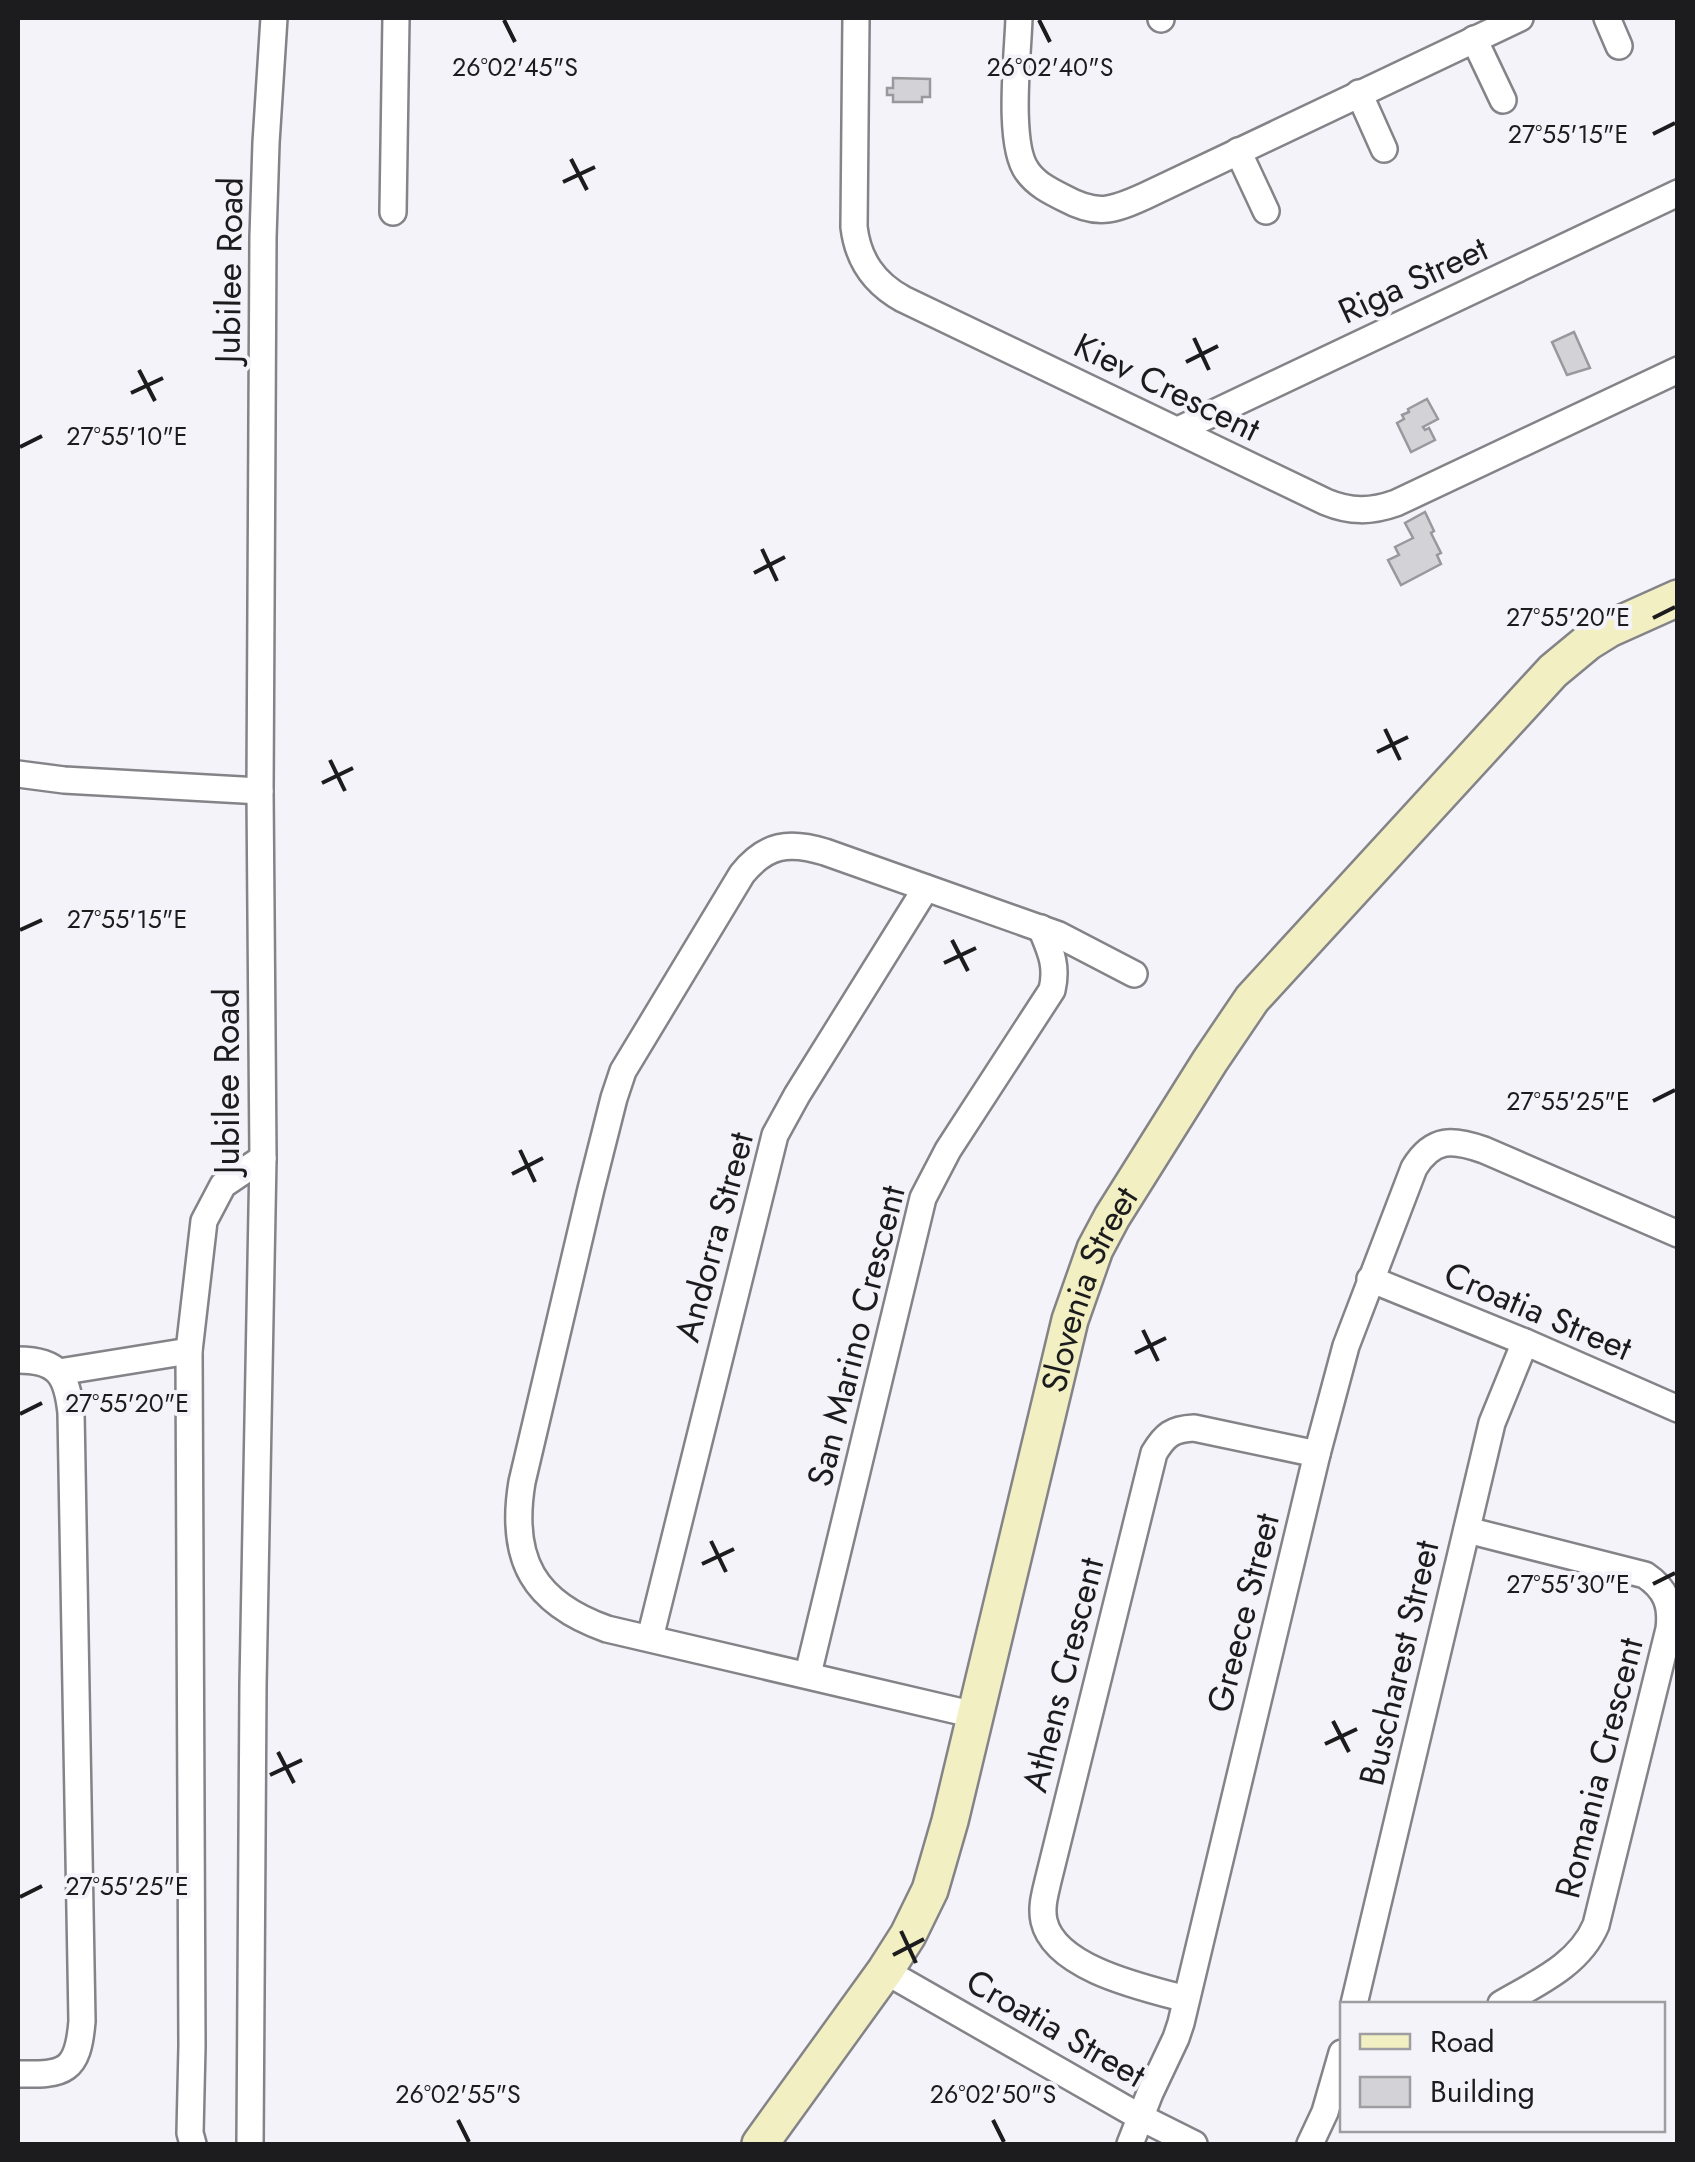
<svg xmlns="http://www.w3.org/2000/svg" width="1695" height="2162" font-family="Jost,sans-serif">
<rect width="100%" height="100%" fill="#f4f3f9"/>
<!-- building -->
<g fill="#d3d2d7" stroke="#99989d" stroke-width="2.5">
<path d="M 893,78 L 930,79 L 930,97 L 922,97 L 922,102 L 893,102 L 893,95 L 887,95 L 887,88 L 893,88 Z"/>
<path d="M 1574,332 L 1590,368 L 1567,375 L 1552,342 Z"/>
<path d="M 1427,399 L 1438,419 L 1423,427 L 1425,430 L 1429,428 L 1435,440 L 1411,452 L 1397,423 L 1404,419 L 1402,415 L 1409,412 L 1408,409 Z"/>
<path d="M 1425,512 L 1434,531 L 1431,533 L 1441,553 L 1437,555 L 1441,564 L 1401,585 L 1388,560 L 1399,555 L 1395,547 L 1413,538 L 1405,523 Z"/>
</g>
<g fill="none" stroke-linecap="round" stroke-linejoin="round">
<!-- street casing -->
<g stroke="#848388" stroke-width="30">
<g id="street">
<path d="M 856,18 L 854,227 C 858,260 874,283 903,299 L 1326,502 C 1350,512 1371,512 1396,503 L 1678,370"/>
<path d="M 1019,18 C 1018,53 1007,144 1027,171 C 1036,184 1050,191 1064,198 C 1097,216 1112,211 1145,196 L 1520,18"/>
<path d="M 1607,18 L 1619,46"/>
<path d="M 1161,19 L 1161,18"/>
<path d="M 1474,39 L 1503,100"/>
<path d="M 1359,93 L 1384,149"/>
<path d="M 1238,151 L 1266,211"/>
<path d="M 393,212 L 396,18"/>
<path d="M 1178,430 L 1678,193"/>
<path d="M 18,774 L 64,780 L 260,791"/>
<path d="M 1370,1279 L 1525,1342 L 1678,1409"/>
<path d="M 18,1360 C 58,1360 67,1375 71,1413 L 82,2021 C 78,2072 65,2075 18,2074"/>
<path d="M 59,1372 L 189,1351"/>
<path d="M 1467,1530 L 1645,1575 C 1666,1589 1672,1605 1669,1629 L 1596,1925 C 1579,1965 1537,1983 1501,2004"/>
<path d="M 650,1638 L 775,1135 L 797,1095 L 926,888"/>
<path d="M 808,1674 L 923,1198 L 948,1150 L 1052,990 C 1058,965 1050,950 1041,928"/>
<path d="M 975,1715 L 607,1629 C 534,1603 509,1560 522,1482 L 591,1189 L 614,1098 L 623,1071 L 742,874 C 766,844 789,841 825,852 L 1059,935 L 1134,974"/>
<path d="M 885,1971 L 1140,2117 L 1194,2144"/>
<path d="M 1186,1999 C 1145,1988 1055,1969 1044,1921 C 1041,1907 1045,1894 1048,1881 L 1154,1453 C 1165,1435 1172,1429 1194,1428 L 1317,1454"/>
<path d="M 1354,2004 L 1492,1423 L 1525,1342"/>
<path d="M 193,2144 L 190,2133 L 192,2046 L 189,1351 L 204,1221 L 223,1185 L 263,1158"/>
<path d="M 250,2144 L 253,1685 L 263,1158 L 260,791 L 263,237 L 266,143 L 274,18"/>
<path d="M 1130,2144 L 1150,2093 L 1176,2038 L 1181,2023 L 1317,1454 L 1346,1346 L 1414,1168 C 1433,1137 1453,1139 1484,1150 L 1678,1234"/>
<path d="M 1310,2144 L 1325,2112 L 1342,2053"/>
</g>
</g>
<!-- secondary casing -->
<g stroke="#848388" stroke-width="40">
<g id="secondary">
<path id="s1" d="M 760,2144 L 885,1971 L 908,1935 L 930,1890 L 950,1821 L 1070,1320 L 1095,1249 L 1112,1217 L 1210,1061 L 1252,999 L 1553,671 L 1588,642 L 1609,629 L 1678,598"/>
</g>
</g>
<!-- street -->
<use href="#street" stroke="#fff" stroke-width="25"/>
<!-- secondary -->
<use href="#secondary" stroke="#f2f0c2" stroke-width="35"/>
</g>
<!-- ticks -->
<path fill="none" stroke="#1c1c1e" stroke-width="4" d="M 504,20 L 515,42M 1039,20 L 1050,42M 1653,134 L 1675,123M 571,159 L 587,190M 563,182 L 595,167M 1194,338 L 1209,370M 1186,362 L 1218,346M 139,370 L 155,401M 131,393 L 163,378M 20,447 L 42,436M 762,549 L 777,581M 754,573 L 785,557M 1653,618 L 1675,607M 1385,729 L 1400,760M 1377,752 L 1408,737M 330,760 L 345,791M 322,783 L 353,768M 20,930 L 42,920M 952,940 L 968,971M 944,963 L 976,948M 1653,1101 L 1675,1090M 520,1150 L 535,1182M 512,1174 L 543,1158M 1143,1330 L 1158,1361M 1135,1353 L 1166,1338M 20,1414 L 42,1403M 711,1541 L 726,1572M 702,1564 L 734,1549M 1653,1584 L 1675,1573M 1333,1721 L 1349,1752M 1325,1744 L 1357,1729M 278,1752 L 294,1783M 270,1775 L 302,1760M 20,1897 L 42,1886M 901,1931 L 916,1963M 893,1955 L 924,1939M 458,2120 L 469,2142M 993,2120 L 1004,2142"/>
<g text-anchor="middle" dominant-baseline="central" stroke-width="8" stroke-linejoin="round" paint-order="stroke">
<!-- street labels -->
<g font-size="35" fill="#1c1c1e" stroke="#f4f3f9">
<text transform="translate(229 270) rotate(-89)">Jubilee Road</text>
<text transform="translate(1413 280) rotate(-25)">Riga Street</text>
<text transform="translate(1167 387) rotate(26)">Kiev Crescent</text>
<text transform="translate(227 1081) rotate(-90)">Jubilee Road</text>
<text transform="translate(714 1237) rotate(-75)">Andorra Street</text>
<text stroke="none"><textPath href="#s1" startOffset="928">Slovenia Street</textPath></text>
<text transform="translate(1538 1311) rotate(23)">Croatia Street</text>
<text transform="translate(856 1336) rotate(-76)">San Marino Crescent</text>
<text transform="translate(1243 1613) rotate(-76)">Greece Street</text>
<text transform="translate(1399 1663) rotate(-77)">Buscharest Street</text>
<text transform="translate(1063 1675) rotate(-76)">Athens Crescent</text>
<text transform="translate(1599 1768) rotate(-76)">Romania Crescent</text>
<text transform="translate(1056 2028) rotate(30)">Croatia Street</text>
</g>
</g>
<g font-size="25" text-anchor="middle" fill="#1c1c1e" stroke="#f4f3f9" stroke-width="8" stroke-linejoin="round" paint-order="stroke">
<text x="515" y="76">26°02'45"S</text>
<text x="1050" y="76">26°02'40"S</text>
<text x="1568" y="143">27°55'15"E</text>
<text x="127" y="445">27°55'10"E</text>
<text x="1568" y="626">27°55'20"E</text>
<text x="127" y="928">27°55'15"E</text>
<text x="1568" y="1110">27°55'25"E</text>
<text x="127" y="1412">27°55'20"E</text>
<text x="1568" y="1593">27°55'30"E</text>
<text x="127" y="1895">27°55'25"E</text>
<text x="458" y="2103">26°02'55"S</text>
<text x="993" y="2103">26°02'50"S</text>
</g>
<!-- border -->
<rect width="1695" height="2162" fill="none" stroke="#1c1c1e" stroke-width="40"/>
<!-- legend -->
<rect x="1340" y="2002" width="325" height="130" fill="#f4f3f9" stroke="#9e9da1" stroke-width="2.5"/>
<rect x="1360" y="2034" width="50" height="15" fill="#f2f0c2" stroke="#9e9da1" stroke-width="2.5"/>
<text x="1430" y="2052" font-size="30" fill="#1c1c1e">Road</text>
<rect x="1360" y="2077" width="50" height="30" fill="#d3d2d7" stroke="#9e9da1" stroke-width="2.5"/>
<text x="1430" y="2102" font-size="30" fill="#1c1c1e">Building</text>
</svg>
